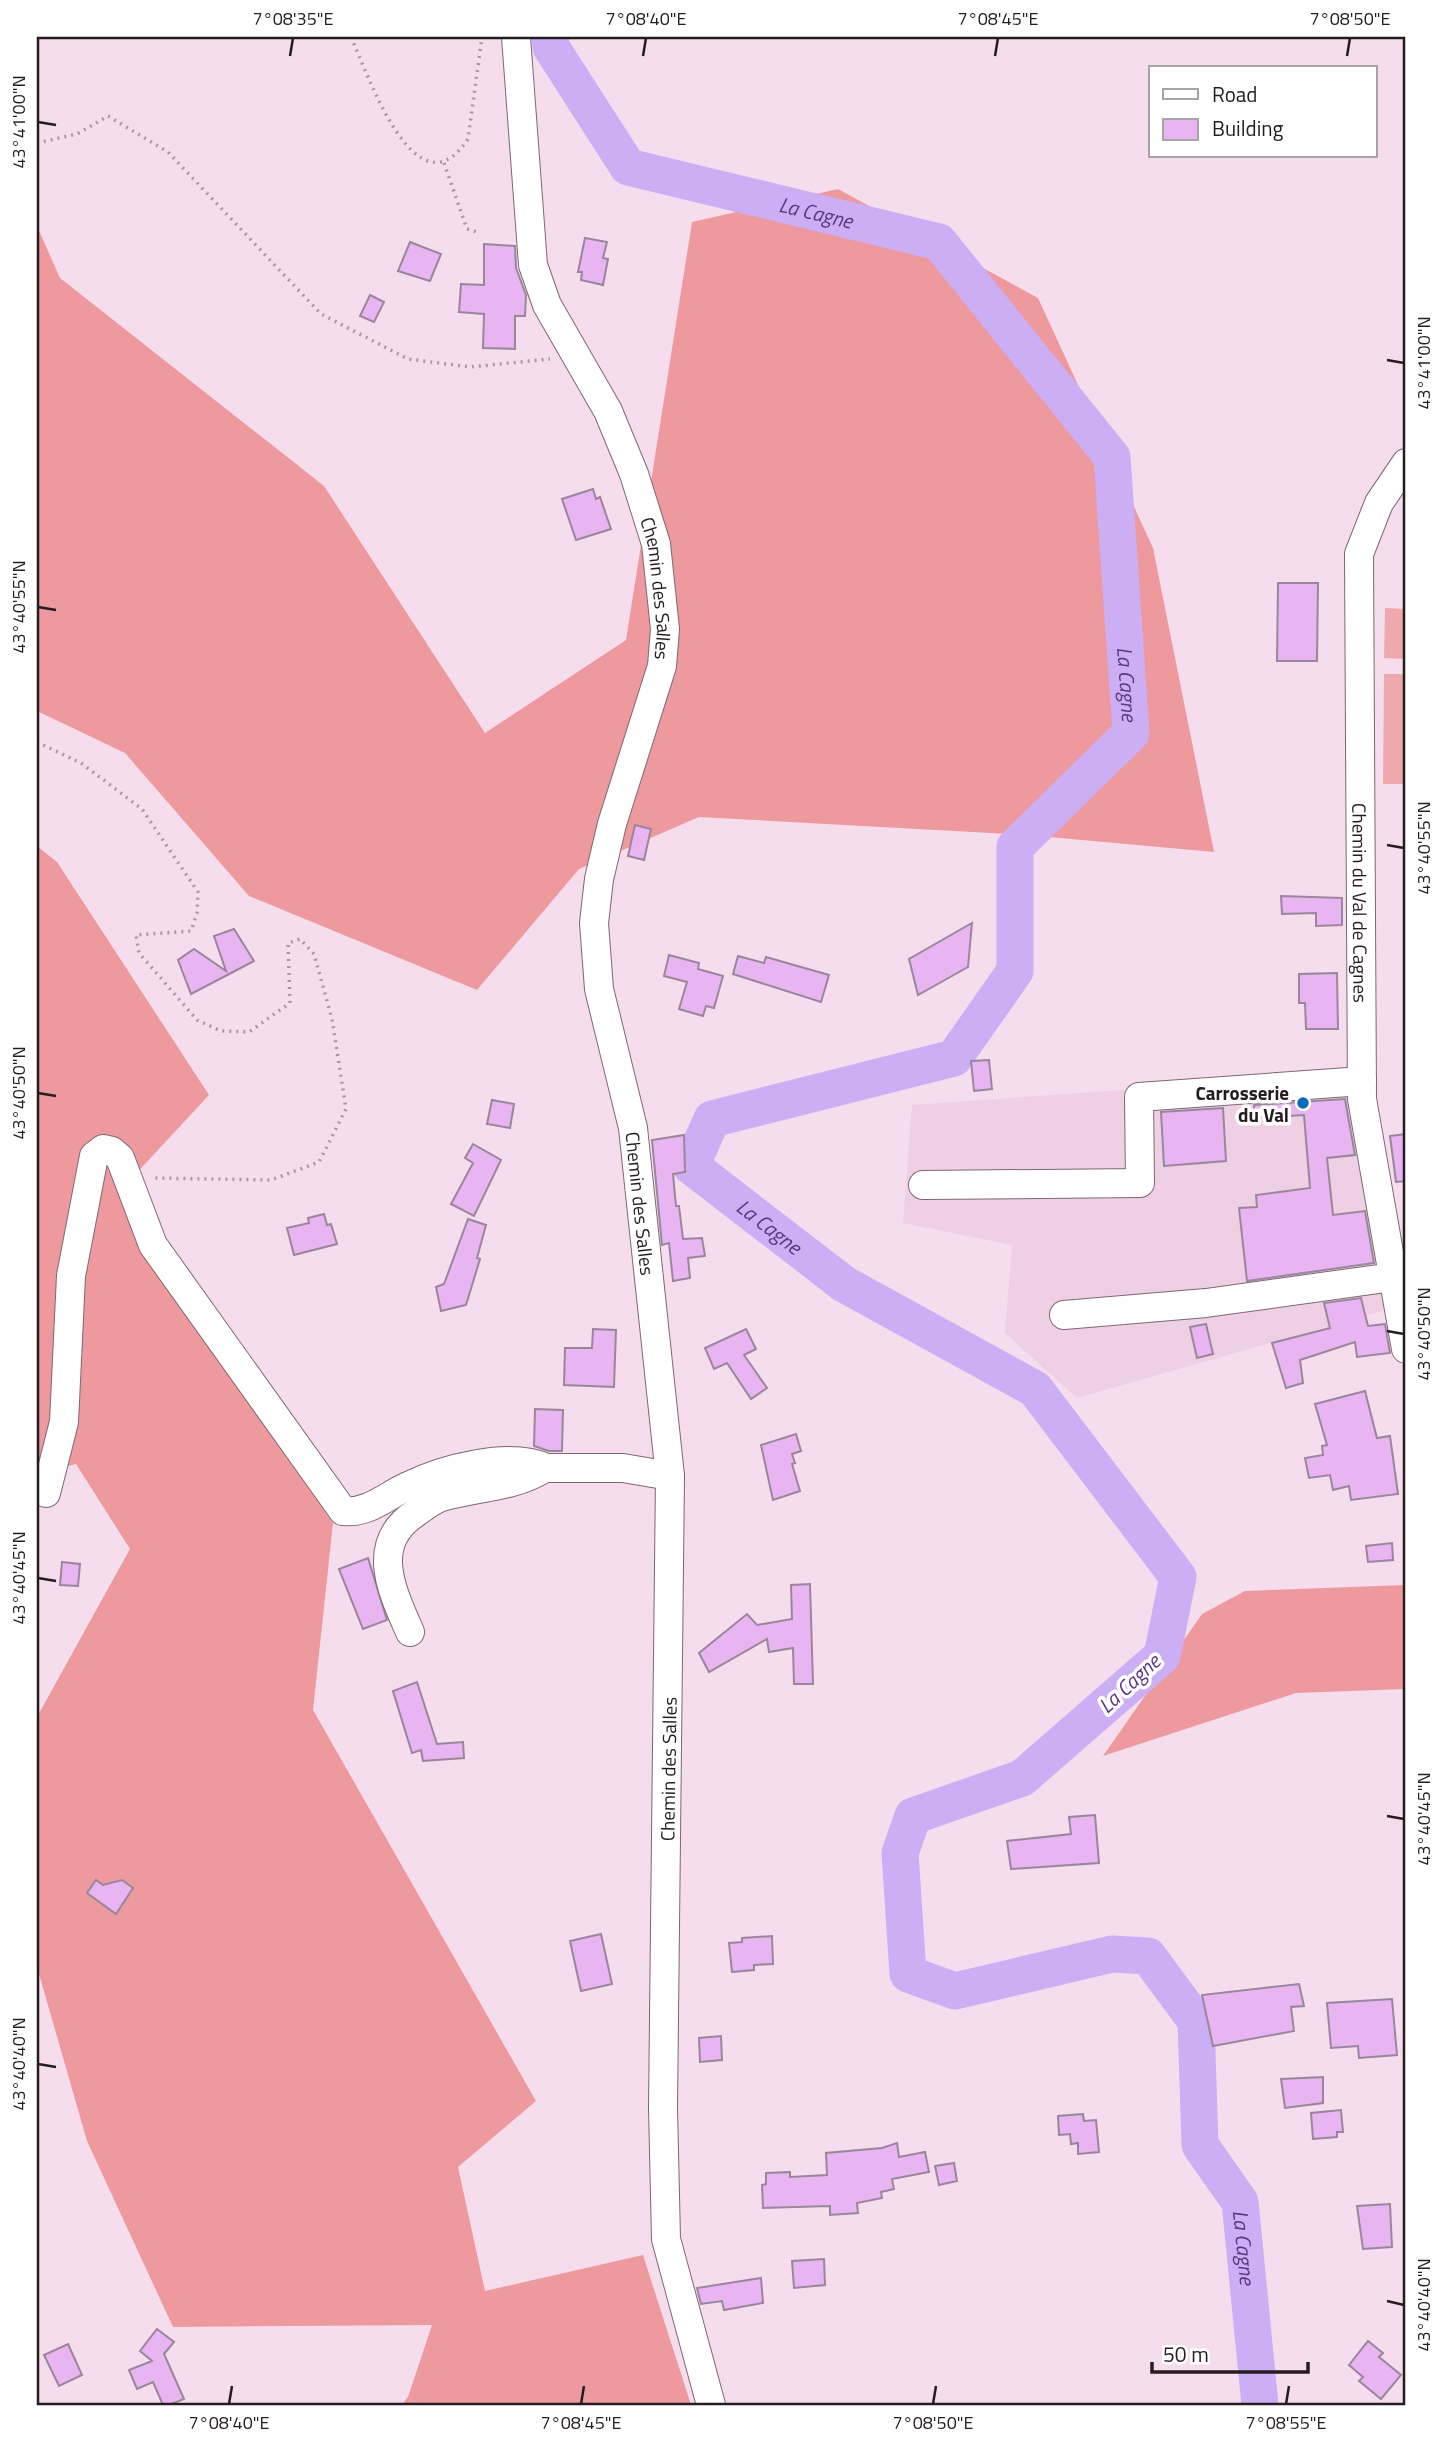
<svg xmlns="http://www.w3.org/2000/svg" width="1443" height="2442" font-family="'Titillium Web',sans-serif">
<rect width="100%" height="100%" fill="#f6dded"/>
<!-- built -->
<path fill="#efcfe3" d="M 1349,1074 L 1386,1310 L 1077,1398 L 1005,1333 L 1012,1245 L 903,1223 L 912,1105 Z"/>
<!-- green -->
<g fill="#eea9ac">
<path d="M 1385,608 L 1406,609 L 1406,659 L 1384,658 Z"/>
<path d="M 1384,674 L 1406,674 L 1406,784 L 1383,784 Z"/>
</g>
<!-- forest -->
<g fill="#ee999d">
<path d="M 838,189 L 1038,298 L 1153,548 L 1214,852 L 1027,835 L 699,817 L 579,869 L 477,990 L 249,896 L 125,753 L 37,711 L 37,226 L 60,278 L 324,486 L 485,733 L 626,640 L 692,222 Z"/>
<path d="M 37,846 L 57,862 L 209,1095 L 118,1193 L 216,1357 L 333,1523 L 313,1710 L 536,2101 L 458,2167 L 485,2291 L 643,2255 L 691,2405 L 402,2405 L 408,2397 L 432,2325 L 173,2327 L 87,2141 L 37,1967 L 37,1717 L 130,1549 L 76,1464 L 37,1474 Z"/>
<path d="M 1406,1585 L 1406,1689 L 1296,1693 L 1103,1756 L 1202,1614 L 1245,1591 Z"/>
</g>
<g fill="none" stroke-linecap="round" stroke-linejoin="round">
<!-- river -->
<path stroke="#ccaef4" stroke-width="37" id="s1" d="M 550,37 L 551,47 L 628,167 L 939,242 L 1112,457 L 1131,733 L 1015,847 L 1015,971 L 954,1058 L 712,1119 L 691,1166 L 844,1284 L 1035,1389 L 1178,1577 L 1162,1656 L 1022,1778 L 913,1816 L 900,1853 L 908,1974 L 955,1991 L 1112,1954 L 1148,1956 L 1196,2021 L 1200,2145 L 1240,2202 L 1260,2405"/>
</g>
<!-- building -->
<g fill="#e9b4f2" stroke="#98879a" stroke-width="2">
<path d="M 585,238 L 607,242 L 603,258 L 608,259 L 603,285 L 581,280 L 582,272 L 578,272 Z"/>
<path d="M 410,242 L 441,254 L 430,281 L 398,271 Z"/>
<path d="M 484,244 L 515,246 L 516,268 L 526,295 L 525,316 L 515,316 L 515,349 L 483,348 L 484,314 L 459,312 L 461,284 L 484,285 Z"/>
<path d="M 370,295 L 384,302 L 374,322 L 360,316 Z"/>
<path d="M 593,489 L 596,499 L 600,497 L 611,529 L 576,540 L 562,499 Z"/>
<path d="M 1278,583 L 1318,583 L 1317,661 L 1277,661 Z"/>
<path d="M 635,825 L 651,829 L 644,860 L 628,856 Z"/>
<path d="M 1281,896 L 1342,898 L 1342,925 L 1316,926 L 1316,913 L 1282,914 Z"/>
<path d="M 972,923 L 968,967 L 918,995 L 909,959 Z"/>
<path d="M 234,929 L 254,961 L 191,994 L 178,960 L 194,949 L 226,971 L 214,936 Z"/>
<path d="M 669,955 L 699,963 L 698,969 L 723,976 L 714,1008 L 706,1006 L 703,1016 L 679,1009 L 687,982 L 664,976 Z"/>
<path d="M 738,956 L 764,963 L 766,957 L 829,975 L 821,1002 L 733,974 Z"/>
<path d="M 1337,973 L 1338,1029 L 1306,1029 L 1305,1003 L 1299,1003 L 1299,974 Z"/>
<path d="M 989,1060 L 992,1089 L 974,1091 L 971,1061 Z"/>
<path d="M 1345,1099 L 1355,1155 L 1327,1158 L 1333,1215 L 1365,1211 L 1374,1263 L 1247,1281 L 1239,1208 L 1257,1207 L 1256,1195 L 1310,1188 L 1304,1115 L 1254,1118 L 1254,1105 Z"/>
<path d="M 492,1100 L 514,1104 L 510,1128 L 487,1124 Z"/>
<path d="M 1223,1108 L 1226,1161 L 1164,1166 L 1161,1112 Z"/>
<path d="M 1406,1134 L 1406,1181 L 1396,1182 L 1390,1136 Z"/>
<path d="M 684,1135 L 685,1172 L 673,1174 L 676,1206 L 679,1206 L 683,1239 L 702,1238 L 705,1256 L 688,1258 L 690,1278 L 673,1281 L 669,1243 L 662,1245 L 652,1140 Z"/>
<path d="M 473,1144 L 501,1160 L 474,1216 L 451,1204 L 473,1163 L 465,1158 Z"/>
<path d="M 324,1214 L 327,1225 L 331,1224 L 337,1244 L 294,1255 L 287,1228 L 309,1223 L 308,1218 Z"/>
<path d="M 468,1219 L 486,1225 L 477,1258 L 480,1259 L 466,1305 L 441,1311 L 436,1287 L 444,1284 Z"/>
<path d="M 1361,1298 L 1368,1326 L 1385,1324 L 1390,1353 L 1357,1357 L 1355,1342 L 1300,1360 L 1303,1383 L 1286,1388 L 1272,1343 L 1330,1328 L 1324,1303 Z"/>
<path d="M 1206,1324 L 1213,1354 L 1197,1358 L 1190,1327 Z"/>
<path d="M 593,1329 L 616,1330 L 614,1387 L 564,1385 L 565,1348 L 592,1348 Z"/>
<path d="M 746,1329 L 756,1349 L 744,1355 L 767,1388 L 751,1399 L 727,1363 L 714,1369 L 705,1348 Z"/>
<path d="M 1365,1391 L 1377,1438 L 1390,1436 L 1398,1494 L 1351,1500 L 1349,1486 L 1333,1490 L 1330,1475 L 1309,1478 L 1305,1458 L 1323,1455 L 1322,1446 L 1327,1445 L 1315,1404 Z"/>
<path d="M 535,1409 L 563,1410 L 562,1451 L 549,1451 L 534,1446 Z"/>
<path d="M 796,1434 L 801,1451 L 792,1454 L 795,1463 L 792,1464 L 800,1491 L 773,1500 L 761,1445 Z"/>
<path d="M 1392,1543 L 1393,1560 L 1368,1562 L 1366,1546 Z"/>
<path d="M 368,1558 L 387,1620 L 363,1629 L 339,1569 Z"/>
<path d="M 62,1562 L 80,1564 L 78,1586 L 60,1585 Z"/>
<path d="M 810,1584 L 813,1684 L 794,1684 L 793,1648 L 769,1652 L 767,1639 L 709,1672 L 699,1653 L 747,1614 L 757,1625 L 792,1619 L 791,1585 Z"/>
<path d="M 417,1682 L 437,1744 L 463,1742 L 464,1758 L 423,1761 L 421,1750 L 412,1753 L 393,1691 Z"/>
<path d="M 1095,1815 L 1099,1863 L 1011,1869 L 1007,1841 L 1071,1834 L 1069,1817 Z"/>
<path d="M 96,1880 L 103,1885 L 122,1880 L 133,1888 L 116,1914 L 87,1893 Z"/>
<path d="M 601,1934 L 612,1984 L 581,1991 L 570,1941 Z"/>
<path d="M 772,1936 L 773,1964 L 754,1965 L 754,1970 L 732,1972 L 729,1943 L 742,1942 L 742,1938 Z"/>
<path d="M 1299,1984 L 1304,2006 L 1291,2007 L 1294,2031 L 1213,2046 L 1202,1995 Z"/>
<path d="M 1392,1999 L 1397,2055 L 1359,2058 L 1358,2046 L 1331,2048 L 1327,2003 Z"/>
<path d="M 721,2036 L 722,2060 L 700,2062 L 699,2038 Z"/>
<path d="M 1323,2077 L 1323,2103 L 1285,2108 L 1281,2079 Z"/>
<path d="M 1341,2110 L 1343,2132 L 1337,2132 L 1337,2137 L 1313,2139 L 1311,2113 Z"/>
<path d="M 1083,2114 L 1084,2121 L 1096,2120 L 1099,2152 L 1078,2154 L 1078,2143 L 1071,2144 L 1070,2134 L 1059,2135 L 1058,2116 Z"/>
<path d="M 897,2143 L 899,2157 L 925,2152 L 929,2172 L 892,2179 L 894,2189 L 881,2192 L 882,2198 L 857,2203 L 858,2213 L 830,2215 L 830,2206 L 763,2208 L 762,2185 L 766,2184 L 766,2173 L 790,2172 L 790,2177 L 827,2175 L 826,2153 L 882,2148 Z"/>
<path d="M 954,2163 L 957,2181 L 939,2185 L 935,2166 Z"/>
<path d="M 1390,2204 L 1392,2247 L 1363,2249 L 1357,2206 Z"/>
<path d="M 824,2259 L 825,2285 L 794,2288 L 792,2261 Z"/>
<path d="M 761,2278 L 763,2303 L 724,2310 L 722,2301 L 701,2304 L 697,2288 Z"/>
<path d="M 157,2329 L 174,2342 L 164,2354 L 184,2399 L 169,2405 L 163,2405 L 153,2382 L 137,2389 L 129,2370 L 152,2361 L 140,2351 Z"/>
<path d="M 1368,2341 L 1383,2353 L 1379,2357 L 1401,2375 L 1381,2399 L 1359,2381 L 1363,2377 L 1349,2365 Z"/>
<path d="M 68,2344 L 82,2375 L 59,2386 L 44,2355 Z"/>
</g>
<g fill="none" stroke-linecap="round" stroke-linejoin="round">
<!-- minor casing -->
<g stroke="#7d6775" stroke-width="30">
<g id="minor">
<path id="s2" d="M 516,37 L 533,265 L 547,305 L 608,411 L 634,474 L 656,544 L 665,629 L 662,666 L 612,824 L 599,879 L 594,923 L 599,989 L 633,1128 L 670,1476 L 663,2108 L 666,2239 L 711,2405"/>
<path id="s3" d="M 1406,463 L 1379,503 L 1359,554 L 1362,1099 L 1406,1349"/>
<path d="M 923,1185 L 1140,1183 L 1139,1097 L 1362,1081"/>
<path d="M 1064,1315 L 1206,1303 L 1393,1277"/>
<path d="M 46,1493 L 64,1422 L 71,1276 L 94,1156 L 103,1149 L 112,1151 L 120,1158 L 153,1245 L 343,1511 C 368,1514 386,1496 408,1486 C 443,1469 509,1451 546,1468 L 623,1468 L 670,1476"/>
<path d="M 410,1632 C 392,1591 368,1543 417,1512 C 425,1506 435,1498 445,1496 C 477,1487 514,1487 543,1469"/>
</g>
</g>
<!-- path -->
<g stroke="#aa97a3" stroke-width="3.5" stroke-dasharray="2 5" stroke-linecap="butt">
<path d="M 351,37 C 368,74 416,218 468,139 L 482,37"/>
<path d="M 37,143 L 77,134 L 108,116 L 168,152 L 321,314 L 408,359 L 470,367 L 550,359"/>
<path d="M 444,163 L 467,229 L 477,232"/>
<path d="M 37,742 L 81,763 L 142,809 L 198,892 L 197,913 L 191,931 L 136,935 L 139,953 L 197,1020 L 221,1031 L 249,1032 L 290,1003 L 288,943 L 300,939 L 314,954 L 332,1019 L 346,1109 L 319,1162 L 271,1180 L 153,1178"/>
</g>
<!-- minor -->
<use href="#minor" stroke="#fff" stroke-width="28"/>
</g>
<!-- ticks -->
<path fill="none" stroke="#251c21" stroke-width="2.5" d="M 290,56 L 293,38M 643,56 L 646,38M 995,56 L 998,38M 1347,56 L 1350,38M 38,122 L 56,125M 1387,360 L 1404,363M 38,607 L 56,610M 1387,845 L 1404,848M 38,1093 L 56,1096M 1387,1331 L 1404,1334M 38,1578 L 56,1581M 1387,1816 L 1404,1819M 38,2064 L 56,2067M 1387,2301 L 1404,2305M 229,2404 L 232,2386M 581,2404 L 584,2386M 933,2404 L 936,2386M 1286,2404 L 1289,2386"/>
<!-- markers -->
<circle fill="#086eba" stroke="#fff" stroke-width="2.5" cx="1303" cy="1103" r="7"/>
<g text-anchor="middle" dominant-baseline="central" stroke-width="7" stroke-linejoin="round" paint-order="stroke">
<!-- street labels -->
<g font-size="19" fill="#251c21" stroke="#fff">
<text stroke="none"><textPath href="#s2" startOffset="579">Chemin des Salles</textPath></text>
<text stroke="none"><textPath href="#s3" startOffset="452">Chemin du Val de Cagnes</textPath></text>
<text stroke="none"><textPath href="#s2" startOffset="1209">Chemin des Salles</textPath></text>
<text transform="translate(668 1769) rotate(-89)">Chemin des Salles</text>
</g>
<!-- poi labels -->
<g font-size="19" font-weight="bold" fill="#251c21" stroke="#fff" text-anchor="end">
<text x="1289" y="1092">Carrosserie<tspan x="1289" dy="22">du Val</tspan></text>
</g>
<!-- water labels -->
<g font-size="21" font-style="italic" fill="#5c3485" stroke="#fff">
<text stroke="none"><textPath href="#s1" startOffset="346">La Cagne</textPath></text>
<text stroke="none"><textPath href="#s1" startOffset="976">La Cagne</textPath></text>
<text stroke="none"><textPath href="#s1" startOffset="1818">La Cagne</textPath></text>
<text transform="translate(1129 1683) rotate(-43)">La Cagne</text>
<text stroke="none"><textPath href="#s1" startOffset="3476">La Cagne</textPath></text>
</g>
</g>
<!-- border -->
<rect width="1443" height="2442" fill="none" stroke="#ffffff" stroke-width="77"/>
<!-- legend -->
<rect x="1149" y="66" width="228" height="91" fill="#ffffff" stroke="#a8a4a6" stroke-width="2"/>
<rect x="1163" y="89" width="35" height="10" fill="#ffffff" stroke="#a8a4a6" stroke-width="2"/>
<text x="1212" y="102" font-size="21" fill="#251c21">Road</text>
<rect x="1163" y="119" width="35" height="21" fill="#e9b4f2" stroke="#a8a4a6" stroke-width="2"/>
<text x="1212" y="136" font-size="21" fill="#251c21">Building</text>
<!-- scale -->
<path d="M1152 2362v10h156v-10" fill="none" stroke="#251c21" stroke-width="3.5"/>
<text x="1163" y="2362" font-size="21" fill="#251c21" stroke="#ffffff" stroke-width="5" paint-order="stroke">50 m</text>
<rect x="38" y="38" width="1366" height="2366" fill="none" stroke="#251c21" stroke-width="2.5"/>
<g font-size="18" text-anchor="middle" fill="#251c21">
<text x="293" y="25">7°08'35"E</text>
<text x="646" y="25">7°08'40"E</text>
<text x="998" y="25">7°08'45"E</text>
<text x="1350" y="25">7°08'50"E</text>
<text transform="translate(19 122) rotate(-90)" y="6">43°41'00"N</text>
<text transform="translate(1424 363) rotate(-90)" y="6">43°41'00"N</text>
<text transform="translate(19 607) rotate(-90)" y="6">43°40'55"N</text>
<text transform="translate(1424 848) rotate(-90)" y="6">43°40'55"N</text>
<text transform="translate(19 1093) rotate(-90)" y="6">43°40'50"N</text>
<text transform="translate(1424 1334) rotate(-90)" y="6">43°40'50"N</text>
<text transform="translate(19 1578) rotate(-90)" y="6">43°40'45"N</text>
<text transform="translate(1424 1819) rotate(-90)" y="6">43°40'45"N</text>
<text transform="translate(19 2064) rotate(-90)" y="6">43°40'40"N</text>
<text transform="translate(1424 2305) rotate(-90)" y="6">43°40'40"N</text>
<text x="229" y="2429">7°08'40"E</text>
<text x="581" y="2429">7°08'45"E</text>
<text x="933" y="2429">7°08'50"E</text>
<text x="1286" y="2429">7°08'55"E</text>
</g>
</svg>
